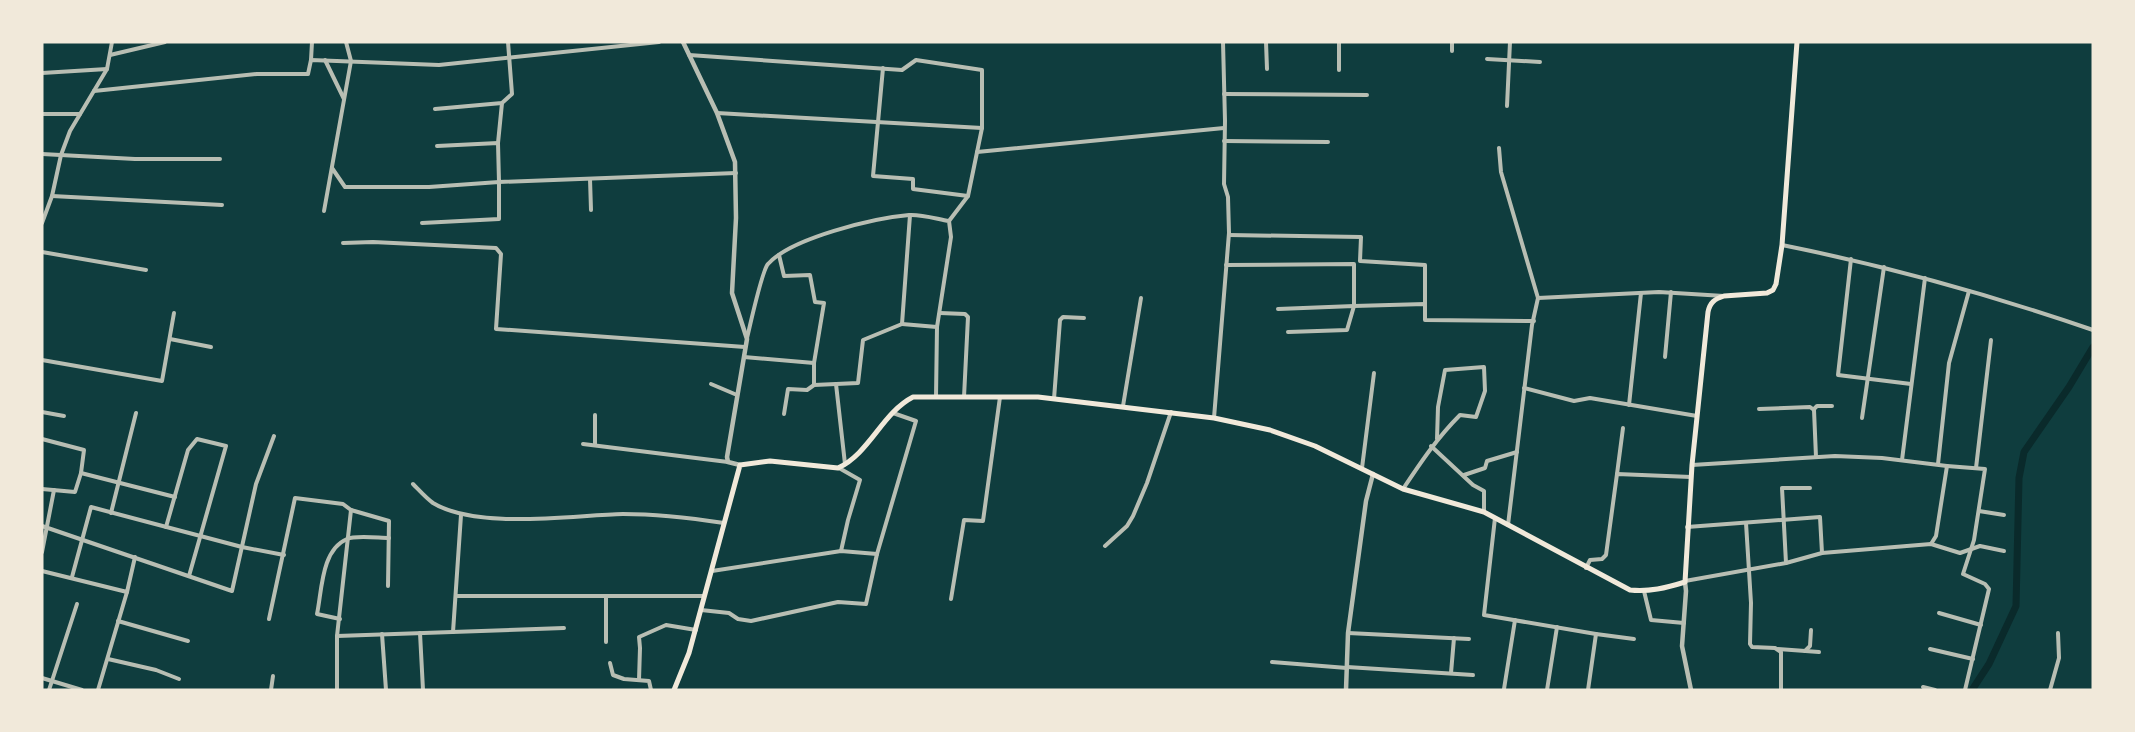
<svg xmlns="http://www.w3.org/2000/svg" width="2135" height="732" font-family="Rubik,sans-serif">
<rect width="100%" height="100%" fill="#0f3d3e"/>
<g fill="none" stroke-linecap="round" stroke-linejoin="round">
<!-- canal -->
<path stroke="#0a2a2b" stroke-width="7" d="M 1972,690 L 1989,664 L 2016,606 L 2019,478 L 2024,452 L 2069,387 L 2093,347"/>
<!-- minor -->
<g stroke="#b8beb3" stroke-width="4">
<path d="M 1266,42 L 1267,69"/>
<path d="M 1339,42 L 1339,70"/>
<path d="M 1452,42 L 1452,51"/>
<path d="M 110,55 L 165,42"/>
<path d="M 689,55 L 902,70 L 916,60 L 982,70 L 982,128 L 968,196 L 949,221"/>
<path d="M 1487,59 L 1540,62"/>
<path d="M 311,60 L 312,42"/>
<path d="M 325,60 L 344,99"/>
<path d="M 883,68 L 873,176 L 913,179 L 913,189 L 968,196"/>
<path d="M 42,73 L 107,69"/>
<path d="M 94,91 L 257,74 L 308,74 L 311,60 L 439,65 L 659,42"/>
<path d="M 1224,94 L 1367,95"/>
<path d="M 1507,106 L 1510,42"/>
<path d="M 435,109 L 502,103 L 512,94 L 508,42"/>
<path d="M 717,113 L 982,128"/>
<path d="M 42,114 L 80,114"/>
<path d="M 1224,141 L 1328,142"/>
<path d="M 498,143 L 502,103"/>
<path d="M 437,146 L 498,143 L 499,182 L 736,173"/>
<path d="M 1499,148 L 1501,172 L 1538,298 L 1532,325 L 1508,525"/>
<path d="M 977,152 L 1224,128"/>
<path d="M 42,154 L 135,159 L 220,159"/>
<path d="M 332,168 L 345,187 L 429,187 L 499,182 L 499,219 L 422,223"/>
<path d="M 590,179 L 591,210"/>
<path d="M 52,196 L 222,205"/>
<path d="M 324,211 L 351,61 L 346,42"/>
<path d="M 42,223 L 52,196 L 61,155 L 70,131 L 107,69 L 112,42"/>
<path d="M 1229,235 L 1361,237 L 1360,261 L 1425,265 L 1425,304"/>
<path d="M 343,243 L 373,242 L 496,248 L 501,254 L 496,329 L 745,347"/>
<path d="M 1782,245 C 1887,266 1991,295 2093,330"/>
<path d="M 42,252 L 146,270"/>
<path d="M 779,255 L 784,276 L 810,275 L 815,302 L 824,303 L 814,363 L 814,385 L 858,383 L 863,340 L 902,324 L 910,215"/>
<path d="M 1851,259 L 1838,375 L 1911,384"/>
<path d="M 1226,265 L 1354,264 L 1354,306 L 1425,304 L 1425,320 L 1534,321"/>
<path d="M 1538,298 L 1659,292 L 1724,296"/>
<path d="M 1278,309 L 1354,306 L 1347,330 L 1288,332"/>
<path d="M 940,313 L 965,314 L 968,317 L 964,397"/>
<path d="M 902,324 L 937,327"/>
<path d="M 747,338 C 750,326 762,270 768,264 C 791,238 874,218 909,215 C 921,214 937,219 949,221 L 951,237 L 937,327 L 936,397"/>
<path d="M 170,339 L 211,347"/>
<path d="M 744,357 L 814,363"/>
<path d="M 1665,357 L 1671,292"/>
<path d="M 42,360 L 162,381 L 174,313"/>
<path d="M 711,384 L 737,395"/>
<path d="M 836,384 L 845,464"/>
<path d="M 1524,388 L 1574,401 L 1590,398 L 1697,416"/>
<path d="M 1054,399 L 1060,320 L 1063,317 L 1084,318"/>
<path d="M 1629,405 L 1641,293"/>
<path d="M 1123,406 L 1141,298"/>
<path d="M 1759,409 L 1810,407 L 1814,410"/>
<path d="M 1814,409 L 1817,406 L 1832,406"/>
<path d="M 1814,410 L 1816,457"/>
<path d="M 42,412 L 64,416"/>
<path d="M 784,414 L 788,389 L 807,390 L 814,385"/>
<path d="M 595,415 L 595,445"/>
<path d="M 1214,418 L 1229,233 L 1228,197 L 1224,184 L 1225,121 L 1223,42"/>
<path d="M 1862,418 L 1884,267"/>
<path d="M 42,439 L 84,450 L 81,473"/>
<path d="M 583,444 L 728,462"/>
<path d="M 1431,446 L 1473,485 L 1484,491 L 1484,512"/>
<path d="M 1902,460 L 1925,278"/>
<path d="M 1938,464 L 1949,363 L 1969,291"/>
<path d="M 1692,465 L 1835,456 L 1882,458 L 1947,466 L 1936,536 L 1931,544"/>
<path d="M 1947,466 L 1985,469 L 1974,540 L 1963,574 L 1985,584 L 1989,589 L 1965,690"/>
<path d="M 839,468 L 860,480 L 848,520 L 841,551"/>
<path d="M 1362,468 L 1374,373"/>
<path d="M 1976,468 L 1991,340"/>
<path d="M 1617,474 L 1623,428"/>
<path d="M 1464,475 L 1485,468 L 1487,461 L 1517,452"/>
<path d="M 413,484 C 419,490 426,498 433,503 C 478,530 572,515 623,514 C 657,514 691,518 724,523"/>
<path d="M 42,489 L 75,492 L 81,473 L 175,497"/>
<path d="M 1403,489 C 1421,462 1437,438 1460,415 L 1476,417 L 1485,391 L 1484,367 L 1445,370 L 1438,407 L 1437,439"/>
<path d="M 1979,511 L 2004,515"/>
<path d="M 111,513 L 136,413"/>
<path d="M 1495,518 L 1484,615 L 1596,634 L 1588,690"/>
<path d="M 1746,523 L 1751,603 L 1750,644 L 1752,647 L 1775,648 L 1781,652 L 1781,690"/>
<path d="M 42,526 L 232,591 L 256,484 L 274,436"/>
<path d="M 166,527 L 188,450 L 197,439 L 226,446 L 189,576"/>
<path d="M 1687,527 L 1820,517 L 1822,553"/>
<path d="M 1105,546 L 1127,526 L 1133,516 L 1147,483 L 1171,412"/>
<path d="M 42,552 L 54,490"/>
<path d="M 1786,563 L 1822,553 L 1931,544 L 1960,553 L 1980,546 L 2004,551"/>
<path d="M 1586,568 L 1590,560 L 1602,559 L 1606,555 L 1617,474 L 1691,477"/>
<path d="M 42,571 L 127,592 L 135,557"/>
<path d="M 712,571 L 841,551 L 877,554"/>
<path d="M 72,577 L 91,507 L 242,547 L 284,555"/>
<path d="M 1685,581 L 1786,563 L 1782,488 L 1810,488"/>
<path d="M 1644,591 L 1651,620 L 1684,623"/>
<path d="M 456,596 L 704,596"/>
<path d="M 951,599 L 964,520 L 983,521 L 1000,397"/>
<path d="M 701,610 L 729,613 L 738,619 L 751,621 L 838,602 L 866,604 L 877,554 L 916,421 L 893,413"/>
<path d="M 1939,613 L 1981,625"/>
<path d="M 269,619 L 295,498 L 343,504 L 351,510 L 389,521 L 388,586"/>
<path d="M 340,619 L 317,614 C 322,591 321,550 347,539 C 355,535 379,538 389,538"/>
<path d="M 118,621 L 188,641"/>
<path d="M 453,632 L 461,515"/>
<path d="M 420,633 L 423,690"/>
<path d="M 1348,633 L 1469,639"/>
<path d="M 382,634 L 386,690"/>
<path d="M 1596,634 L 1634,639"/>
<path d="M 337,636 L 564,628"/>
<path d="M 606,642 L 606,596"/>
<path d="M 1778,649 L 1819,652"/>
<path d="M 1930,649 L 1973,659"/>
<path d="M 1805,651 L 1810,646 L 1811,630"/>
<path d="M 108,659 L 156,670 L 179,679"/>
<path d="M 1272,662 L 1347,668"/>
<path d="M 610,663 L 613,675 L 624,679 L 649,681 L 651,690"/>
<path d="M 1347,667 L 1473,675"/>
<path d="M 1451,673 L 1454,638"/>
<path d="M 42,678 L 82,690"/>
<path d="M 639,680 L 640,648 L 639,637 L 666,625 L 696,630"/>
<path d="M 1923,687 L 1935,690"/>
<path d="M 1504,689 L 1515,620"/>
<path d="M 49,690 L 77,604"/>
<path d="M 98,690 L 127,592"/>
<path d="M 271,690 L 273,676"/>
<path d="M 337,690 L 337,636 L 351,510"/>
<path d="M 1547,690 L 1557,627"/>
<path d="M 2050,690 L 2059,658 L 2058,633"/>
</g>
<!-- tertiary -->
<g stroke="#b8beb3" stroke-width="4.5">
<path d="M 683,42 L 717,113 L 735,162 L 736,218 L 732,293 L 747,339 L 727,457 L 728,462 L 740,465"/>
<path d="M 1685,582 L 1686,591 L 1682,646 L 1691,690"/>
<path d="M 1346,690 L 1348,633 L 1366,501 L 1373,474"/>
</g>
<!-- secondary -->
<path stroke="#f1e9da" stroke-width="5" d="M 674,690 L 689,653 L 740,465 L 770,461 L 838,468 C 870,453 882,413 913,397 L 1038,397 L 1214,418 L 1270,430 L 1315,446 L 1403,489 L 1484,512 L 1630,590 C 1649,592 1666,588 1685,582 L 1692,465 L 1708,312 C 1710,302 1715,299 1724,296 L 1767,293 L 1773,290 L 1776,284 L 1782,245 L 1797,42"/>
</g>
<!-- border -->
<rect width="2135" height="732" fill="none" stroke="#f1e9da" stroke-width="87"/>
</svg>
